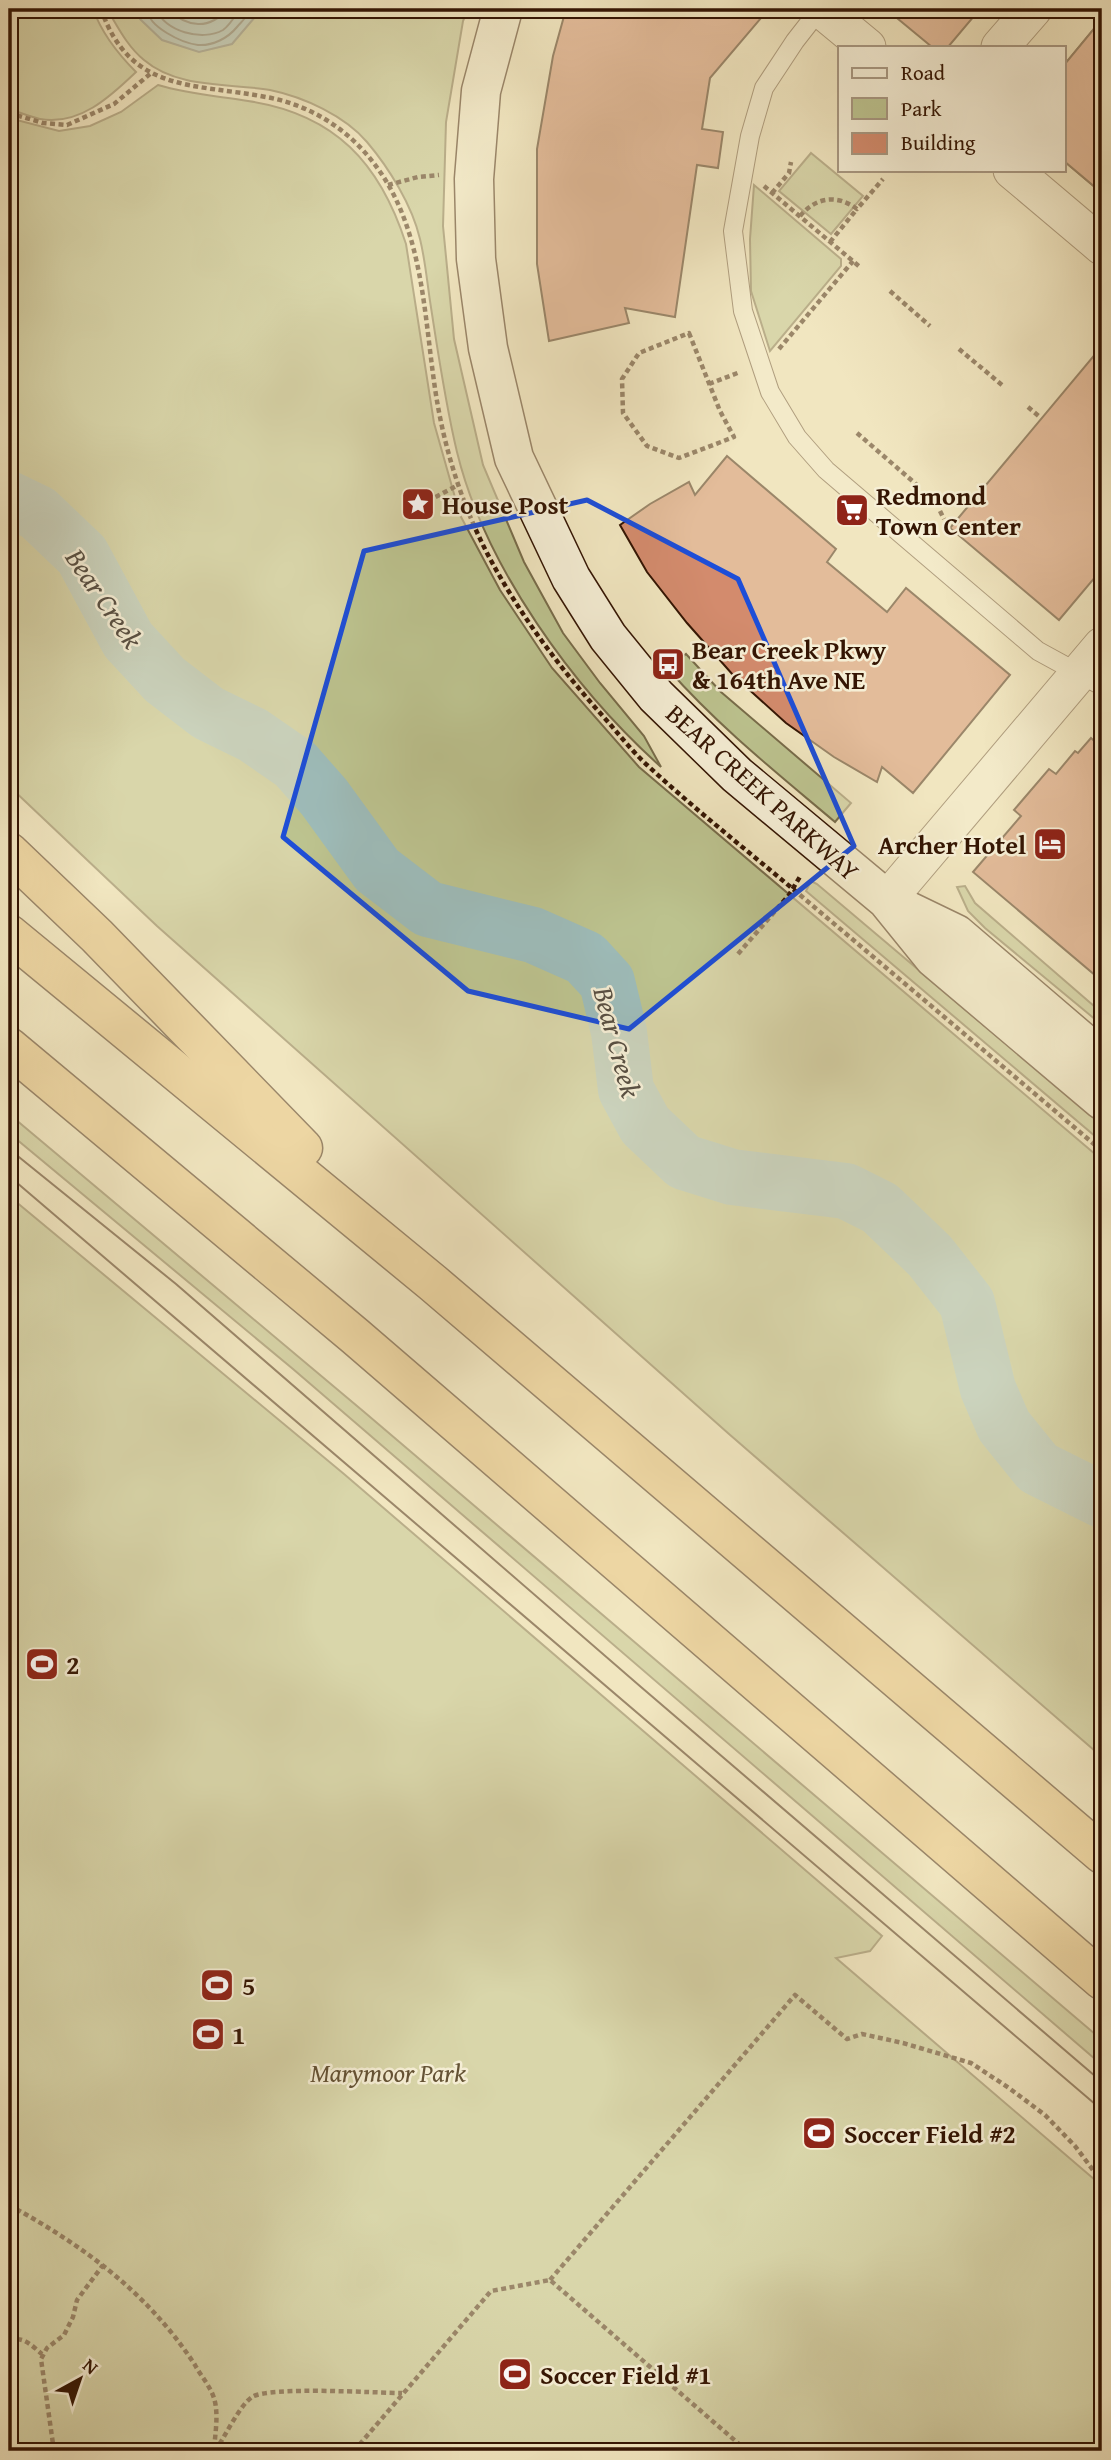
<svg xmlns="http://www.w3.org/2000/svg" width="1111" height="2460" font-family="'Gentium Book Plus',serif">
<rect width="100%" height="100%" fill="#f1e6c0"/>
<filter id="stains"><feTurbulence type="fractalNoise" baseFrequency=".00286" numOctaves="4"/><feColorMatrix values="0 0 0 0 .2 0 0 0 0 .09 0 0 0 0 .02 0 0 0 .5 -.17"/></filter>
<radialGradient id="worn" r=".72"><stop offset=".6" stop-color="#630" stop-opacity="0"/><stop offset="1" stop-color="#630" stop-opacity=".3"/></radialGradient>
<!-- green -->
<g fill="#bdc490" stroke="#786c4a" stroke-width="2">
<path d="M 9,9 L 93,9 C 102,34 117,53 136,72 C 110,97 79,126 40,119 C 30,117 19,112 9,109 Z"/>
<path d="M 107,9 L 141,9 L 141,19 L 255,17 L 256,9 L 468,9 L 463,21 L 446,122 L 443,226 L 454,339 L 483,465 L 524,562 L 563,633 L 600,683 L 644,736 L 661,767 C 574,689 485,567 457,452 C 445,402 438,352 430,301 C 427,281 425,259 420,239 C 412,205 389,168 367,142 C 345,116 304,97 270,90 C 230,83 178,89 144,60 C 127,46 118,27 107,9 Z"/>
<path d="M 158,85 C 188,94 217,96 248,101 C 335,114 380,163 406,244 L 434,423 L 460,515 L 500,590 L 552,668 L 639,767 L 1102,1160 L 1102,1757 L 729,1434 L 157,926 L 9,786 L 9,118 L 59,131 L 90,126 L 121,112 Z"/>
<path d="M 811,153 L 863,196 L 831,234 L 779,191 Z"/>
<path d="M 754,185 L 841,259 L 841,266 L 770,351 L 751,291 L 750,239 Z"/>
<path d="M 686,654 L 721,692 L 851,803 L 835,822 C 777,773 718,726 668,669 Z"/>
<path d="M 811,881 L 817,884 L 1102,1125 L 1102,1142 L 806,891 Z"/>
<path d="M 965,886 L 975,903 L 1102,1013 L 1102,1025 L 985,928 L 968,911 L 957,887 Z"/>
<path d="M 9,1114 L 363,1411 L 1102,2040 L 1102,2065 L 293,1369 L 9,1133 Z"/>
<path d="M 9,1196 L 344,1474 L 882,1936 L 870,1951 L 836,1958 L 1102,2186 L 1102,2451 L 9,2451 Z"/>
</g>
<!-- water -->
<path fill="#9ebdbb" stroke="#747a71" stroke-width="2" d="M 141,9 L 256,9 L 255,17 L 232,44 L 199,52 L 162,40 L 140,19 Z"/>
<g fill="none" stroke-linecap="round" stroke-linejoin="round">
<!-- shore -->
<g stroke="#69695f" stroke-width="2">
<path d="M 147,9 C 148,27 182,43 198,45 C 213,46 228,38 237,27 C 242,21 248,17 249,9"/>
<path d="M 156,9 C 164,31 202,42 223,30 C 229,26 236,15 240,9"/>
<path d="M 168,9 C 187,28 210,30 227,9"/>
</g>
<!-- river -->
<path stroke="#9ebdbb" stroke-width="56" d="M 9,499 L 38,513 L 82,555 L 128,640 L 165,680 L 208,713 L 253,735 L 295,764 L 324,797 L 377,870 L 428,909 L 533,935 L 585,958 L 607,982 L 619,1032 L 626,1090 L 645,1125 L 684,1162 L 732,1177 L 846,1191 L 880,1208 L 930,1256 L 967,1303 L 988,1389 L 1004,1426 L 1038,1468 L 1102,1500"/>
</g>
<!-- building -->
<g fill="#d38b6d" stroke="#341503" stroke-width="2">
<path d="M 566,9 L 764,9 L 767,11 L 710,78 L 702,129 L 723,132 L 718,168 L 697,165 L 675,317 L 625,308 L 629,323 L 549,341 L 537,264 L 537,149 L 553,56 Z"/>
<path d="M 886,9 L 980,9 L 948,47 L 932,47 Z"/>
<path d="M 1102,19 L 1102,193 L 1064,161 L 1064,65 Z"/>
<path d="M 1102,19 L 1102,193 L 1064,161 L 1064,65 Z"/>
<path d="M 1102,346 L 1102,569 L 1059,620 L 950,528 Z"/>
<path d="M 727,456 L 836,549 L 827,562 L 887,612 L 906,588 L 1010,675 L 913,793 L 882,767 L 877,782 L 834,757 L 786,723 L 733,675 L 687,623 L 647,572 L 620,525 L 650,504 L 689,482 L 695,495 Z"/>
<path d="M 1091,738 L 1102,748 L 1102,981 L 973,872 L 1021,816 L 1014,810 L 1049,769 L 1056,774 L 1075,751 L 1078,753 Z"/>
</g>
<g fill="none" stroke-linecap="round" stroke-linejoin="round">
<!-- service casing -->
<g stroke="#634932" stroke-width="20">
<path id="service" d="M 820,9 L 795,41 L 764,88 L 750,136 L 733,231 L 743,311 L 770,392 L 797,437 L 826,470 L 1038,651 L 1102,686"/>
</g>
<!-- minor casing -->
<g stroke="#634932" stroke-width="39">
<g id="minor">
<path d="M 821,9 L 867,47"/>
<path d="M 1000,47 L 1033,9"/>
<path d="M 1012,170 L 1102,246"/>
<path d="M 887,900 L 1102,646"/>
</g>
</g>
<!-- secondary casing -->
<g stroke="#341503" stroke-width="41">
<g id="secondary">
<path d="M 503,9 L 481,91 L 474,179 L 476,259 L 488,348 L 514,458 L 571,578 L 608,637 L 656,696 L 737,775 L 887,900 L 934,958 L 1102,1100"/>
<path d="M 898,906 L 956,934 L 1102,1059"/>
</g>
</g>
<!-- motorway casing -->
<g stroke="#341503" stroke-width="41">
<g id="motorway">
<path d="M 9,852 L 97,936 L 303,1148"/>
<path d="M 9,934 L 433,1283 L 1102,1854"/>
<path d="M 9,1047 L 355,1336 L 1102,1980"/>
</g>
</g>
<!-- path -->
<g stroke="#341503" stroke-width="4.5" stroke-dasharray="5 3.5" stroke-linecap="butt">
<path d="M 101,9 C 130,93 193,83 266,97 C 306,104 342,125 368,156 C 426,224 423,318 437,401 C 446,454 463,506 487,553 C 520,616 562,671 609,723 C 621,737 633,752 647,765 C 700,814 758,859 813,906 C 909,987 1006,1069 1102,1151"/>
<path d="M 9,113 L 43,123 L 67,125 L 114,104 L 150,74"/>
<path d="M 388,185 L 418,177 L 439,175"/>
<path d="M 764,186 L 861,268"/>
<path d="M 772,193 L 789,173 L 791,162"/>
<path d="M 800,216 C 816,197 837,194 857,209 L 883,179"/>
<path d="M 830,242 L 857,209"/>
<path d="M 890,291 L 930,326"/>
<path d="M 689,333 L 720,411 L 734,437 L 679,458 L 647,446 L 623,413 L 622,379 L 639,353 Z"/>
<path d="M 779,349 L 853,261"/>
<path d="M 959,349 L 1002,385"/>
<path d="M 709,384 L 740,372"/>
<path d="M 1028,407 L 1041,418"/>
<path d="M 857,433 L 917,485"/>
<path d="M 428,501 L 458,485"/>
<path d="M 940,511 L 944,519"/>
<path d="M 1096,719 L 1102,715"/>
<path d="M 738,954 L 789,895 L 801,875"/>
<path d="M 9,2205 C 84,2246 148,2293 195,2365 C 201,2376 210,2386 214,2398 C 219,2415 215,2433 214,2451"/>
<path d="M 550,2280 L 795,1995 L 847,2039 L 862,2034 L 903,2043 L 971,2063 L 1009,2088 L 1045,2115 L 1075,2146 L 1102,2182"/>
<path d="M 9,2342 C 22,2334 32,2346 42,2354"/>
<path d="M 54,2451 L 41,2359 L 47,2348 L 64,2335 L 73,2317 L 77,2300 L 103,2265"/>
<path d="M 215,2451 C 225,2437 239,2406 252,2397 C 269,2386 376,2393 402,2393"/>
<path d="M 354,2451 L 491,2291 L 550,2280 L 747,2451"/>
<path d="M 1088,2451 L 1102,2435"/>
</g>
<!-- service -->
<use href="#service" stroke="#f6efd6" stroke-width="18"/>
<!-- minor -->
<use href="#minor" stroke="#f6efd6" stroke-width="37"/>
<!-- secondary -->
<use href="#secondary" stroke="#f6efd6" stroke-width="38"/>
<!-- motorway -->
<use href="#motorway" stroke="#e8c380" stroke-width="38"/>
<!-- tram -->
<g stroke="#341503" stroke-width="2">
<path d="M 9,1149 L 176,1284 L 641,1687 L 1102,2082"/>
<path d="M 9,1176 L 1102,2110"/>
</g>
</g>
<!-- marked area -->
<path d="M0 0H1111V2460H0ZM 587,500 L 738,579 L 854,846 L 629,1029 L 468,991 L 283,837 L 364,551 Z" fill="#f1e6c0" fill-opacity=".55" fill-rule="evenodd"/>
<path fill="none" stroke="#1d4ed8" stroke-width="5" stroke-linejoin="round" d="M 587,500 L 738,579 L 854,846 L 629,1029 L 468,991 L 283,837 L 364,551 Z"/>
<!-- icons -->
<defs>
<g id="sight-square" transform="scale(1.75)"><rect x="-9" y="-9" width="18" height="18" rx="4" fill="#8f2418" stroke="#f6efd6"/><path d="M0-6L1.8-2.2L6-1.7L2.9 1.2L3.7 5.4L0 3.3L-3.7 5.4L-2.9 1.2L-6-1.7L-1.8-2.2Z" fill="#fff"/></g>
<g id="supermarket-square" transform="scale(1.75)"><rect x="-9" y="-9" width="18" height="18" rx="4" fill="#8f2418" stroke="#f6efd6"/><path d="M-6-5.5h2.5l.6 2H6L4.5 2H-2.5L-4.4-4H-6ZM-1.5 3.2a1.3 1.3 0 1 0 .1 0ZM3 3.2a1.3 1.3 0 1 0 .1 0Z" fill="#fff"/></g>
<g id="bus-square" transform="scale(1.75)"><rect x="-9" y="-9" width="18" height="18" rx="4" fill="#8f2418" stroke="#f6efd6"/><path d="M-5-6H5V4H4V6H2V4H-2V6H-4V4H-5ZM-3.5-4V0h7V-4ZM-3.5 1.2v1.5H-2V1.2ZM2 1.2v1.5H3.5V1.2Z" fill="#fff"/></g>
<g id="hotel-square" transform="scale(1.75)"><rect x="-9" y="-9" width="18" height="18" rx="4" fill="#8f2418" stroke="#f6efd6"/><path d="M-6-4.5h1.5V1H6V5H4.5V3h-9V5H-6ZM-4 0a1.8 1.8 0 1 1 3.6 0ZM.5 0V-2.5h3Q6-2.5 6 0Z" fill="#fff"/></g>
<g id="stadium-square" transform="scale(1.75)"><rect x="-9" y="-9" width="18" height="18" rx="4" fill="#8f2418" stroke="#f6efd6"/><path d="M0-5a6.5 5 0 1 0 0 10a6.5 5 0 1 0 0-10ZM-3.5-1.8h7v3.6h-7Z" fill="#fff"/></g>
</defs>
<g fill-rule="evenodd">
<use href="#sight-square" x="418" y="504"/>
<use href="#supermarket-square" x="852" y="510"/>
<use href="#bus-square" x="668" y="664"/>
<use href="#hotel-square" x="1050" y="844"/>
<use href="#stadium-square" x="42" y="1664"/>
<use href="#stadium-square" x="217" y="1985"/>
<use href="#stadium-square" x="208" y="2034"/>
<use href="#stadium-square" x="819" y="2133"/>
<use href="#stadium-square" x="515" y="2374"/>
</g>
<g text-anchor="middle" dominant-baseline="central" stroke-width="5" stroke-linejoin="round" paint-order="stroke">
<!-- poi labels -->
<g font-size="26" font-weight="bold" fill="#341503" stroke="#f6efd6" text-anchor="start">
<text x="876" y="495">Redmond<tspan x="876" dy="30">Town Center</tspan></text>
<text x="442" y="504">House Post</text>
<text x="692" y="649">Bear Creek Pkwy<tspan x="692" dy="30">&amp; 164th Ave NE</tspan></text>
<text x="1026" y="844" text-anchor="end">Archer Hotel</text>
<text x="66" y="1664">2</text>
<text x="242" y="1985">5</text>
<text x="232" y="2034">1</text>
<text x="844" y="2133">Soccer Field #2</text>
<text x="540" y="2374">Soccer Field #1</text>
</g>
<!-- street labels -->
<g font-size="26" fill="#341503" stroke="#f6efd6">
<text transform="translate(763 792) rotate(42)">BEAR CREEK PARKWAY</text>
</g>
<!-- park labels -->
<g font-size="26" font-style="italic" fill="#645234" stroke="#f6efd6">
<text x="388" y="2072">Marymoor Park</text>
</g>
<!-- water labels -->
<g font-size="28" font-style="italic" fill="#595043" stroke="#f6efd6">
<text transform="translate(105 598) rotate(56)">Bear Creek</text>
<text transform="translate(618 1042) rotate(75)">Bear Creek</text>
</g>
</g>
<!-- margin -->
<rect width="1111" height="2460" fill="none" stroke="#f1e6c0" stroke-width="35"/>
<rect x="10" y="10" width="1090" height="2439" fill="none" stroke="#341503" stroke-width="3.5"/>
<rect x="18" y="18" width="1076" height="2425" fill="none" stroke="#341503" stroke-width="2"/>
<!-- legend -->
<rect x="838" y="46" width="228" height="126" fill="#f6efd6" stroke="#a89882" stroke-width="2"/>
<rect x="852" y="68" width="35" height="10" fill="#f6efd6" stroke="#a89882" stroke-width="2"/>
<text x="901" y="80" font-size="21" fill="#341503">Road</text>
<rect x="852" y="98" width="35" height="21" fill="#bdc490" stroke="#a89882" stroke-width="2"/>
<text x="901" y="116" font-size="21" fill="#341503">Park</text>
<rect x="852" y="133" width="35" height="21" fill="#d38b6d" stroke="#a89882" stroke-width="2"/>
<text x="901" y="150" font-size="21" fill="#341503">Building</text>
<!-- north arrow -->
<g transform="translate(80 2379) rotate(40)" stroke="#f6efd6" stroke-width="5" paint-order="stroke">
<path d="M0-5L12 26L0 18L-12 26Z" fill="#341503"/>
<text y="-10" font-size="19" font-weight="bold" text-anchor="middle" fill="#341503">N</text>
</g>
<rect width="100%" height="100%" filter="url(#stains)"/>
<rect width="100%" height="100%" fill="url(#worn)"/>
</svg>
